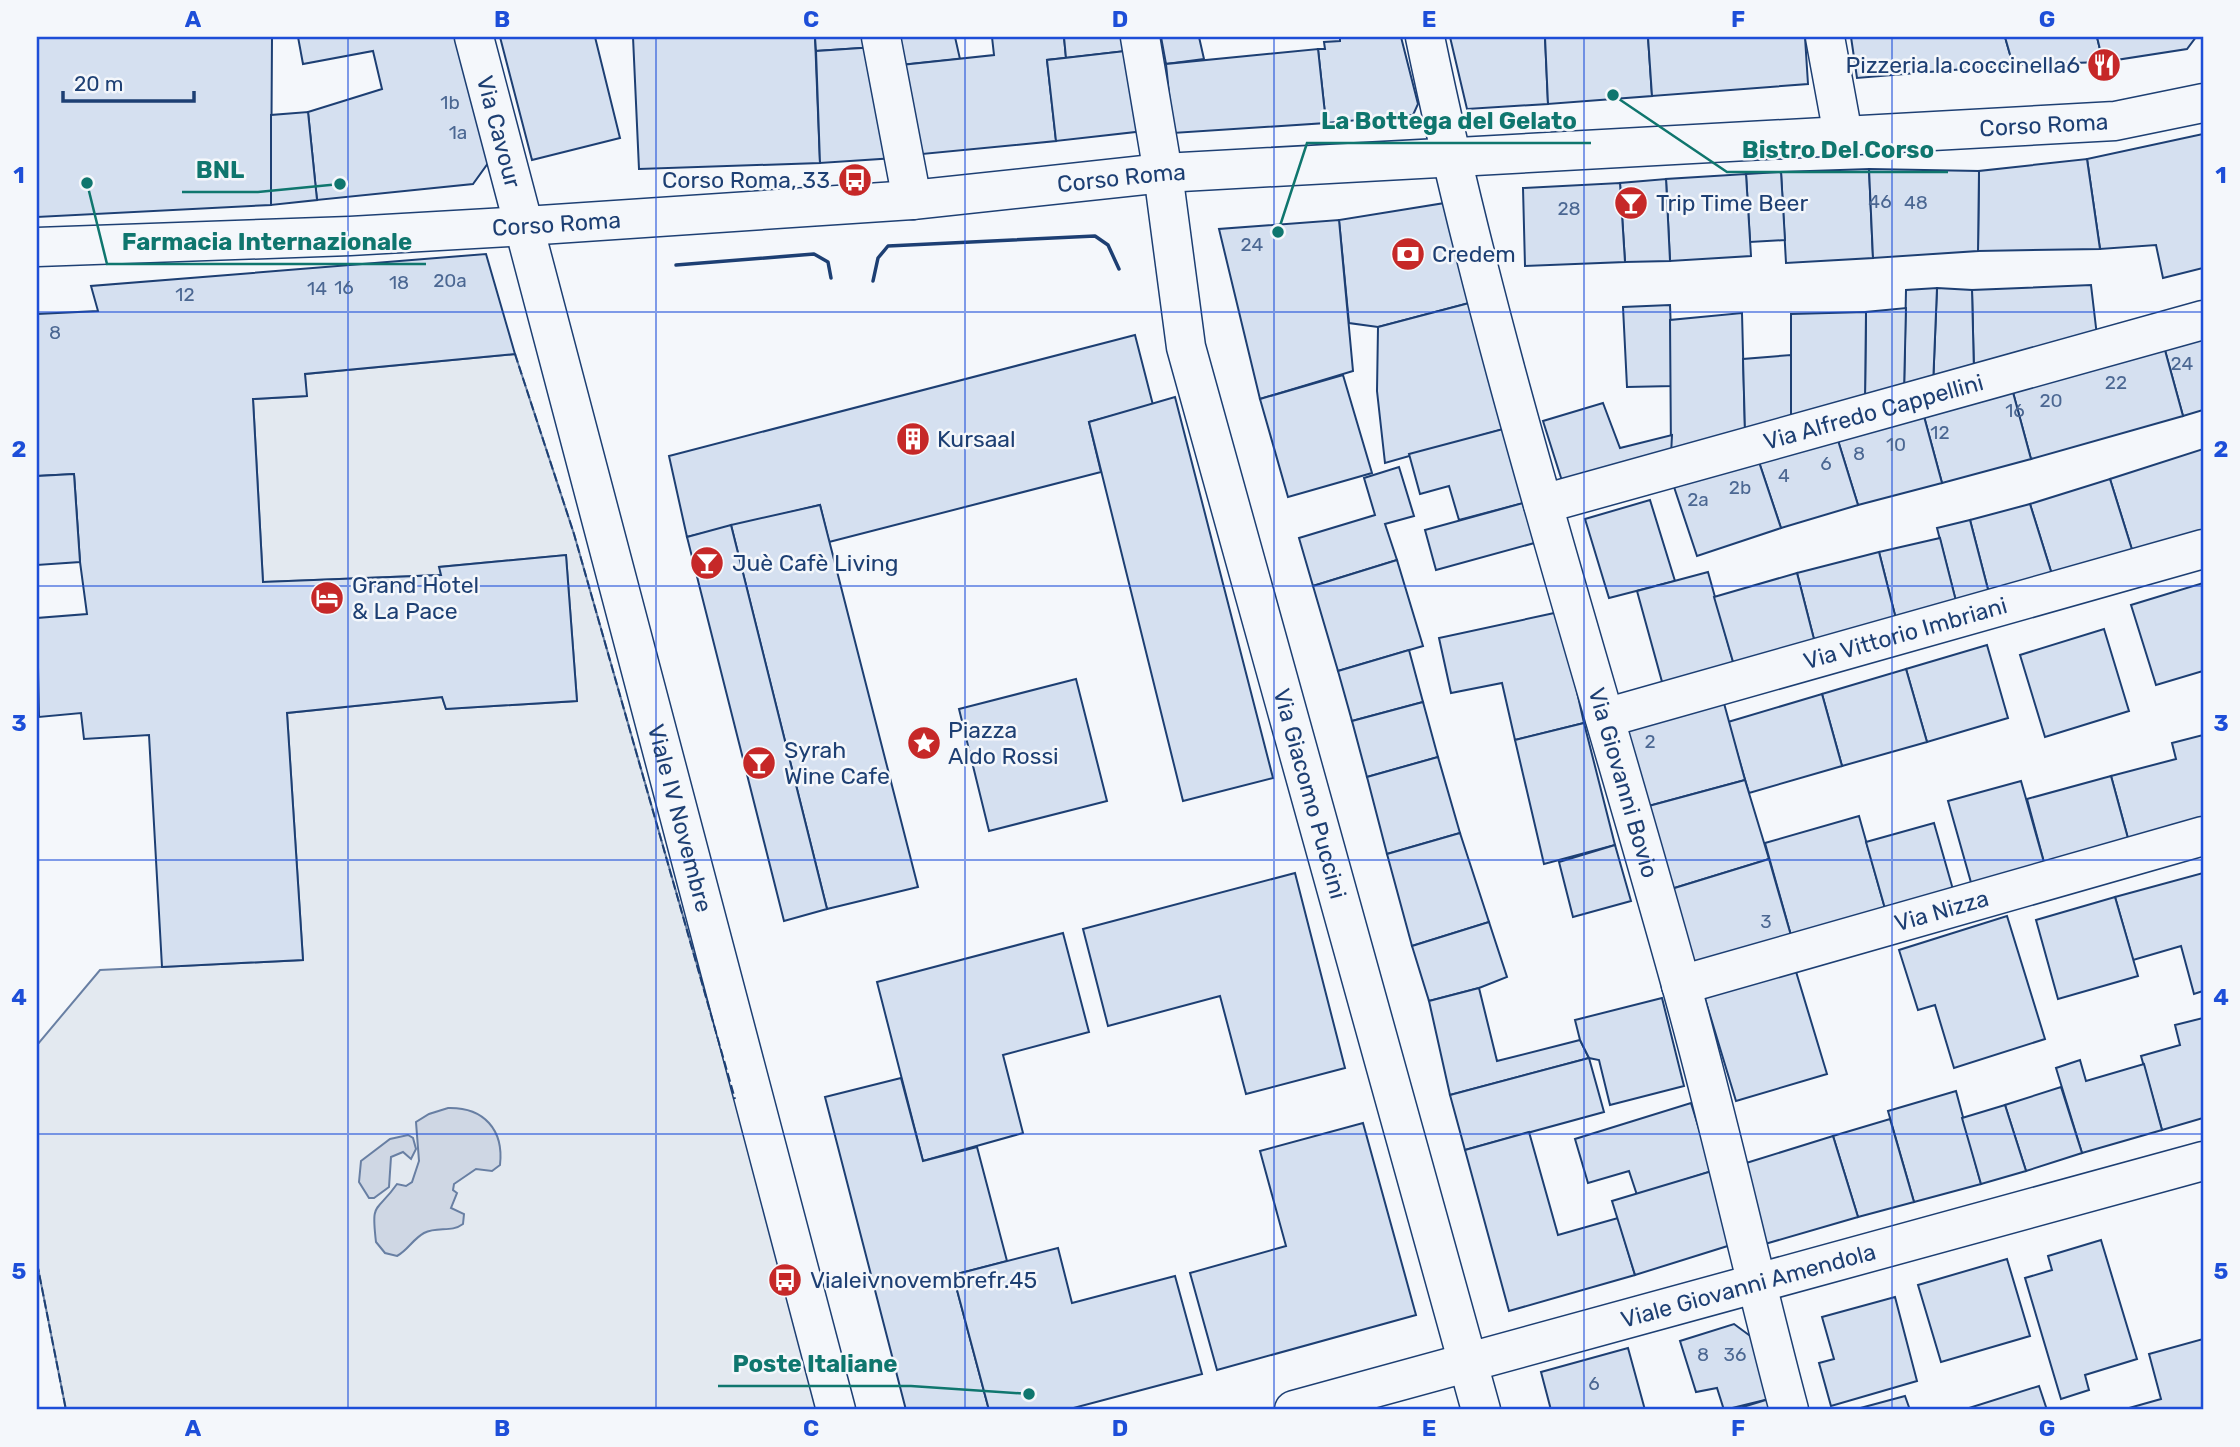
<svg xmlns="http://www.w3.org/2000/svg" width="2240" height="1447" font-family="Rubik,sans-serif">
<rect width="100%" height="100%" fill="#f4f7fb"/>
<!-- green -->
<path fill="#e3e9f0" stroke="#687fa3" stroke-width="2" d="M 515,354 L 574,534 L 824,1410 L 66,1410 L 37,1263 L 37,1045 L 100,970 L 303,960 L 287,713 L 442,697 L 446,709 L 577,701 L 566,555 L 440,567 L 441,575 L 263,582 L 253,399 L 306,396 L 305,374 Z"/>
<!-- water -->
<g fill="#cfd7e4" stroke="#687fa3" stroke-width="2">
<path d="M 448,1108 C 484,1107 504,1130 500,1165 L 492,1171 L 476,1169 L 454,1184 L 453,1190 L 457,1193 L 451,1208 L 464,1214 L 463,1224 C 451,1233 438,1226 424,1233 C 413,1239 408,1250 397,1256 L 385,1253 L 376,1242 C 371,1200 376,1214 397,1184 L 406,1186 L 412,1182 L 419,1161 L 416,1122 L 429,1114 Z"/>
<path d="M 408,1135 L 413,1138 L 416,1149 L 411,1159 L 403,1152 L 391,1157 L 389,1187 L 374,1198 L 369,1198 L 359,1182 L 361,1161 L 390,1139 Z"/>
</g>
<!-- building -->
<g fill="#d5e0f0" stroke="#1d3f73" stroke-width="2">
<path d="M 37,37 L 272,37 L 271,205 L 37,217 Z"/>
<path d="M 298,37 L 462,37 L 496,152 L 473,184 L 317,200 L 308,112 L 382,89 L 373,51 L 303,64 Z"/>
<path d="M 500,37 L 595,37 L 620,138 L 532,160 Z"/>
<path d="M 633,37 L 815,37 L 820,163 L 639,169 Z"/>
<path d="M 815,37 L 873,37 L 876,47 L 816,51 Z"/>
<path d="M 895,37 L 955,37 L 960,59 L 901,65 Z"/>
<path d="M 992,37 L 1064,37 L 1066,58 L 1047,60 L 1056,141 L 912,155 L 901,65 L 994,55 Z"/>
<path d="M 1064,37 L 1131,37 L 1134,50 L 1066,58 Z"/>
<path d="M 1161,37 L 1199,37 L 1204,59 L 1166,64 Z"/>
<path d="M 1340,37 L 1401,37 L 1418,104 L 1413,115 L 1326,123 L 1318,49 L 1325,49 L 1324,42 L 1340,41 Z"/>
<path d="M 1450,37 L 1545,37 L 1548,104 L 1467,109 Z"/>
<path d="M 1545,37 L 1648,37 L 1652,96 L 1548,104 Z"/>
<path d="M 1648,37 L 1805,37 L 1808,84 L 1652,96 Z"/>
<path d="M 1851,37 L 2005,37 L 2013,65 L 1857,78 Z"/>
<path d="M 2005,37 L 2097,37 L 2103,62 L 2013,65 Z"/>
<path d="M 2097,37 L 2196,37 L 2187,49 L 2103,62 Z"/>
<path d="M 876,47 L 895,158 L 820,163 L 816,51 Z"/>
<path d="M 1318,49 L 1326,123 L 1173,133 L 1166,64 Z"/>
<path d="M 1134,50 L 1144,131 L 1056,141 L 1047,60 Z"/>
<path d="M 308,112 L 317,200 L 271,205 L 271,115 Z"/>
<path d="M 2203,134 L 2203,268 L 2163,278 L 2156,245 L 2100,249 L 2087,159 Z"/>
<path d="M 2087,159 L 2100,249 L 1978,251 L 1979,171 Z"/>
<path d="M 1869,169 L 1873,258 L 1786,263 L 1781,172 Z"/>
<path d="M 1869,169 L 1979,171 L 1978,251 L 1873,258 Z"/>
<path d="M 1781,172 L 1785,240 L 1750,242 L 1746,174 Z"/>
<path d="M 1746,174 L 1751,256 L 1670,261 L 1666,179 Z"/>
<path d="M 1666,179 L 1670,261 L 1625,262 L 1620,183 Z"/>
<path d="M 1620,183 L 1625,262 L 1525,266 L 1523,188 Z"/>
<path d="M 1451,202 L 1473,302 L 1378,327 L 1349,323 L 1339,220 Z"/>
<path d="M 1339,220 L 1353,371 L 1260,399 L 1219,229 Z"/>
<path d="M 486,254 L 515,354 L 305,374 L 307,396 L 253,399 L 263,582 L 441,575 L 439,567 L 566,555 L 577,701 L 446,709 L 442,697 L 287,713 L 303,960 L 162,967 L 149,735 L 84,739 L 81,713 L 39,717 L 37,618 L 87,614 L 80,562 L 74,474 L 37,476 L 37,314 L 98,311 L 91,286 Z"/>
<path d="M 2091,285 L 2097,336 L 1974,373 L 1972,290 Z"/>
<path d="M 1937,288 L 1972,290 L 1974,373 L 1933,386 Z"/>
<path d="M 1937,288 L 1933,386 L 1904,391 L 1906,290 Z"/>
<path d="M 1473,302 L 1507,428 L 1385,463 L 1377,391 L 1378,327 Z"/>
<path d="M 1670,305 L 1673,386 L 1627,387 L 1623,307 Z"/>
<path d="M 1906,308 L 1904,391 L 1865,398 L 1866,312 Z"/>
<path d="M 1866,312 L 1865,398 L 1791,418 L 1791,314 Z"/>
<path d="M 1742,313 L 1745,431 L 1671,455 L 1670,320 Z"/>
<path d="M 2203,331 L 2203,410 L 2183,416 L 2163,343 Z"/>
<path d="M 1135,335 L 1153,405 L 1089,422 L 1101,472 L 829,542 L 820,505 L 687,537 L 669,456 Z"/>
<path d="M 2163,343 L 2183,416 L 2031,459 L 2011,385 Z"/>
<path d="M 1791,355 L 1791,418 L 1745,431 L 1743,359 Z"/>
<path d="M 1343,375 L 1372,473 L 1288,497 L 1260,399 Z"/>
<path d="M 2011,385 L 2031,459 L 1942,483 L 1922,409 Z"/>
<path d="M 1175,397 L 1273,778 L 1183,801 L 1089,422 Z"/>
<path d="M 1603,403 L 1620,448 L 1672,435 L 1671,455 L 1563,484 L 1543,421 Z"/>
<path d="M 1922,409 L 1942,483 L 1858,505 L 1836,434 Z"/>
<path d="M 1507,428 L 1527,502 L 1459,520 L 1449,486 L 1420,494 L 1409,454 Z"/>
<path d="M 1836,434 L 1858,505 L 1781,528 L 1758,459 Z"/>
<path d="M 2203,449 L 2203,533 L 2134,556 L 2110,479 Z"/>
<path d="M 1758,459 L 1781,528 L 1697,556 L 1674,487 Z"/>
<path d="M 1399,467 L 1414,516 L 1385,524 L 1397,560 L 1313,586 L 1299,538 L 1375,515 L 1364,478 Z"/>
<path d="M 74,474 L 80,562 L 37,565 L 37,476 Z"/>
<path d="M 2110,479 L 2134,556 L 2054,581 L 2030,504 Z"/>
<path d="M 1650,500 L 1675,581 L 1609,598 L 1585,519 Z"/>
<path d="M 1527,502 L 1538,542 L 1436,570 L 1425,530 Z"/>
<path d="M 2030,504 L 2054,581 L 1991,601 L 1970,520 Z"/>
<path d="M 820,505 L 918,887 L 827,909 L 731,525 Z"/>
<path d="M 1970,520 L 1991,601 L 1958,609 L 1937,528 Z"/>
<path d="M 731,525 L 827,909 L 784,921 L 687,537 Z"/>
<path d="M 1940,538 L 1958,609 L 1898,627 L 1879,552 Z"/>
<path d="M 1879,552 L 1898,627 L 1816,647 L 1797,573 Z"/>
<path d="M 1397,560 L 1423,646 L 1338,671 L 1313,586 Z"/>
<path d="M 1708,572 L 1736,672 L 1664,689 L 1637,591 Z"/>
<path d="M 1797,573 L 1816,647 L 1736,672 L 1714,597 Z"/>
<path d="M 2203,583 L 2203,671 L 2156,685 L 2131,605 Z"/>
<path d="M 1559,612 L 1584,723 L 1515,740 L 1502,683 L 1451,693 L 1439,638 Z"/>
<path d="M 2104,629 L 2129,711 L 2045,737 L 2020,655 Z"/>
<path d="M 1987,645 L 2008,718 L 1927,742 L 1906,669 Z"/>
<path d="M 1409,650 L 1423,702 L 1352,721 L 1338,671 Z"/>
<path d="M 1906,669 L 1927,742 L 1842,766 L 1822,694 Z"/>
<path d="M 1076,679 L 1107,801 L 989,831 L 959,709 Z"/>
<path d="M 1822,694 L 1842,766 L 1749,793 L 1728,722 Z"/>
<path d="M 1722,696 L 1745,780 L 1645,807 L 1622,724 Z"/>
<path d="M 1423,702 L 1438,757 L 1367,777 L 1352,721 Z"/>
<path d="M 1584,723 L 1615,845 L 1544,864 L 1515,740 Z"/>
<path d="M 2203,735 L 2203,822 L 2129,842 L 2111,776 L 2176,759 L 2172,743 Z"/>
<path d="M 1438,757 L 1460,833 L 1387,854 L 1367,777 Z"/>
<path d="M 2111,776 L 2129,842 L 2045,866 L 2027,799 Z"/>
<path d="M 1745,780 L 1769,859 L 1668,890 L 1645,807 Z"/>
<path d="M 2021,781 L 2045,866 L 1972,886 L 1948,801 Z"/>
<path d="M 1859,816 L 1886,912 L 1792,939 L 1765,843 Z"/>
<path d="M 1934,823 L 1954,893 L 1886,912 L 1866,842 Z"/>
<path d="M 1460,833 L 1489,922 L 1412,946 L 1387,854 Z"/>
<path d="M 1615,845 L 1631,901 L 1573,917 L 1559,862 Z"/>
<path d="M 1769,859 L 1792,939 L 1691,968 L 1668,890 Z"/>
<path d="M 1295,873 L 1345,1068 L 1246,1094 L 1220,996 L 1108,1026 L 1083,929 Z"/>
<path d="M 2203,873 L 2203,991 L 2194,994 L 2181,946 L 2133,960 L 2115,897 Z"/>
<path d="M 2115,897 L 2138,976 L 2058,999 L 2036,920 Z"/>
<path d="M 2007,916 L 2045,1039 L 1954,1068 L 1935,1005 L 1918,1010 L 1899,950 Z"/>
<path d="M 1489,922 L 1507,977 L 1479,988 L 1429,1001 L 1412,946 Z"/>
<path d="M 1063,933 L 1089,1032 L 1003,1055 L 1023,1133 L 923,1161 L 877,982 Z"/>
<path d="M 1794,965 L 1827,1074 L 1736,1101 L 1703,992 Z"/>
<path d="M 1479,988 L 1497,1061 L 1580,1040 L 1589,1058 L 1450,1095 L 1429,1001 Z"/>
<path d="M 1662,998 L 1684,1086 L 1610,1105 L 1599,1060 L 1589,1058 L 1580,1040 L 1575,1020 Z"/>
<path d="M 2203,1018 L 2203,1118 L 2162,1130 L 2141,1056 L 2180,1045 L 2175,1025 Z"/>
<path d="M 1589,1058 L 1604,1112 L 1465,1150 L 1450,1095 Z"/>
<path d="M 2080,1060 L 2086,1081 L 2144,1064 L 2162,1130 L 2082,1153 L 2056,1068 Z"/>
<path d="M 901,1078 L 923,1161 L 977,1147 L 1007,1261 L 953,1275 L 989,1410 L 906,1410 L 825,1097 Z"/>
<path d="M 2061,1087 L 2082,1153 L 2026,1171 L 2005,1105 Z"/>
<path d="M 1956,1091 L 1981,1184 L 1914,1202 L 1888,1111 Z"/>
<path d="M 1691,1103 L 1712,1171 L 1637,1195 L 1629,1171 L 1588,1183 L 1575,1139 Z"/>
<path d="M 2005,1105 L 2026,1171 L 1981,1184 L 1962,1118 Z"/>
<path d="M 1890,1119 L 1914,1202 L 1858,1217 L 1833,1136 Z"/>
<path d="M 1363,1123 L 1416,1315 L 1217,1370 L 1190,1273 L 1286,1246 L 1260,1151 Z"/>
<path d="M 1529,1132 L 1558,1235 L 1618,1218 L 1635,1275 L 1509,1311 L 1465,1150 Z"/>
<path d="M 1833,1136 L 1858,1217 L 1765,1244 L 1743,1164 Z"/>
<path d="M 1712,1171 L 1734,1244 L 1635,1275 L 1612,1201 Z"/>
<path d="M 2101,1240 L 2137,1359 L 2085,1375 L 2089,1390 L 2061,1399 L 2025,1278 L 2052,1270 L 2048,1256 Z"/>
<path d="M 1058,1248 L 1072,1303 L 1175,1276 L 1202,1374 L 1066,1410 L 989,1410 L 953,1275 Z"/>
<path d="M 2007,1259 L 2030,1336 L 1941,1362 L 1918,1285 Z"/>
<path d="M 1895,1297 L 1917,1381 L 1831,1406 L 1819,1363 L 1834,1359 L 1822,1317 Z"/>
<path d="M 1734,1324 L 1753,1338 L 1769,1399 L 1724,1410 L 1717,1388 L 1696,1392 L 1680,1341 Z"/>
<path d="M 2203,1339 L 2203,1408 L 2122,1410 L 2161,1399 L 2149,1354 Z"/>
<path d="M 1628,1348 L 1645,1410 L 1551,1410 L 1541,1372 Z"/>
<path d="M 2039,1386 L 2047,1410 L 1969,1410 L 1969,1408 Z"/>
<path d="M 1905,1396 L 1910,1410 L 1853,1410 Z"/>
<path d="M 1769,1399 L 1772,1410 L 1733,1410 Z"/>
</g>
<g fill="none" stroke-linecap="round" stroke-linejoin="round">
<!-- minor casing -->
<g stroke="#1d3f73" stroke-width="41">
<g id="minor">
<path id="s1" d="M 474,37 L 836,1410"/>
<path d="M 881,37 L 912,200"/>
<path id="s2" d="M 1140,37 L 1163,173 L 1186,347 L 1481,1410"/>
<path id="s3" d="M 1425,37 C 1491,356 1593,667 1680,981 C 1720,1123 1751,1268 1789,1410"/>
<path d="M 1825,37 L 1843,135"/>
<path id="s4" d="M 37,247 L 350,236 L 525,226 L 912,200 L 1163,173 L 2115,121 L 2203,103"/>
<path id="s5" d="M 1543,504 L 2203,320"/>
<path id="s6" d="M 1605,718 L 2203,549"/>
<path id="s7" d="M 1681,985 L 2203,836"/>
<path id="s8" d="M 1294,1410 L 2203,1161"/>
</g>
</g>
<!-- minor -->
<use href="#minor" stroke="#f4f7fb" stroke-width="38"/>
<!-- fence -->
<g stroke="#1d3f73" stroke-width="2" stroke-dasharray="9 3.5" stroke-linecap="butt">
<path d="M 515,354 L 574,534 L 735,1099"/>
<path d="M 37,1263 L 66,1410"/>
</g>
<!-- wall -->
<g stroke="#1d3f73" stroke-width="3.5">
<path d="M 676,265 L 814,254 L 828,262 L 831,278"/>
<path d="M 873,281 L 878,258 L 888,246 L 1095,236 L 1108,245 L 1119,269"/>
</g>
</g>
<!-- grid -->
<path fill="none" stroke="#1d4ed8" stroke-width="2" stroke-opacity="0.55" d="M 348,37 L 348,1410M 656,37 L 656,1410M 965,37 L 965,1410M 1274,37 L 1274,1410M 1584,37 L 1584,1410M 1892,37 L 1892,1410M 37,312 L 2203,312M 37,586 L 2203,586M 37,860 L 2203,860M 37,1134 L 2203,1134"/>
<!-- icons -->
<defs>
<g id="restaurant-disc" transform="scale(1.75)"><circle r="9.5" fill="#c62828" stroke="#f4f7fb"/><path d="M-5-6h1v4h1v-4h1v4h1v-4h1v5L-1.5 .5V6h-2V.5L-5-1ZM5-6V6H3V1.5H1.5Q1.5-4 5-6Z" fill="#fff"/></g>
<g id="bus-disc" transform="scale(1.75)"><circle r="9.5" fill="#c62828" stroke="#f4f7fb"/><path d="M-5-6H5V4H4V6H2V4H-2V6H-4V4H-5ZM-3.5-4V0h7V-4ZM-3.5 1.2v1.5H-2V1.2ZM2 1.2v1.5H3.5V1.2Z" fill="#fff"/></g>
<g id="bar-disc" transform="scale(1.75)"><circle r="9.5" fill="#c62828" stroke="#f4f7fb"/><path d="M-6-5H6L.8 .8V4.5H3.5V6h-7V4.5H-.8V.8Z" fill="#fff"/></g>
<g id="bank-disc" transform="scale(1.75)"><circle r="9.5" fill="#c62828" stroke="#f4f7fb"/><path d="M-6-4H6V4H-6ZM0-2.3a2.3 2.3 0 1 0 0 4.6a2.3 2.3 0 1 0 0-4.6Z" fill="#fff"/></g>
<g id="building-disc" transform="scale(1.75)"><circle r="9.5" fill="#c62828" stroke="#f4f7fb"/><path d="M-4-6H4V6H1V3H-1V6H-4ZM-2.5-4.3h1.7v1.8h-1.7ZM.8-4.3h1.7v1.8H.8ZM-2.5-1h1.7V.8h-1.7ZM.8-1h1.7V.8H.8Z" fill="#fff"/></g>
<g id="hotel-disc" transform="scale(1.75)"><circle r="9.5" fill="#c62828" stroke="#f4f7fb"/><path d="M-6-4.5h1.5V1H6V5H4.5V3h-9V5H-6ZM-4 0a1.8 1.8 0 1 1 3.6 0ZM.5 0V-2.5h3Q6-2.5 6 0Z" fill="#fff"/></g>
<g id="sight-disc" transform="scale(1.75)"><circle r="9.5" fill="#c62828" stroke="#f4f7fb"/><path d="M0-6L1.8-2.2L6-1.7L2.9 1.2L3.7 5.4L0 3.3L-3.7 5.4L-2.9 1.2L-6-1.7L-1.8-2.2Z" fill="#fff"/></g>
</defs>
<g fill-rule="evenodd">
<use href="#restaurant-disc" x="2104" y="65"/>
<use href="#bus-disc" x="855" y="180"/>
<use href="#bar-disc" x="1631" y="203"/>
<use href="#bank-disc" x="1408" y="254"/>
<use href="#building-disc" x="913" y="439"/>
<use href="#bar-disc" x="707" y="563"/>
<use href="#hotel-disc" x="327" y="598"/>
<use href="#sight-disc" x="924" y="743"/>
<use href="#bar-disc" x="759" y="763"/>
<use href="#bus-disc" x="785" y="1280"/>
</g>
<g text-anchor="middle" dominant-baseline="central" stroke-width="5" stroke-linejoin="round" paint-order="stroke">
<!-- number labels -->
<g font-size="19" fill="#4b6792">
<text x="450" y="102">1b</text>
<text x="458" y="132">1a</text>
<text x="1880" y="201">46</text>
<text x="1916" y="202">48</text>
<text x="1569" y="208">28</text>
<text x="1252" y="244">24</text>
<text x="450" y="280">20a</text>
<text x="399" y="282">18</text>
<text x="344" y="287">16</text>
<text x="317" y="288">14</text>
<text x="185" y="294">12</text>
<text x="55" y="332">8</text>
<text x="2182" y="363">24</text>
<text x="2116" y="382">22</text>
<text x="2051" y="400">20</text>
<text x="2015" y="410">16</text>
<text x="1940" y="432">12</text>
<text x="1896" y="444">10</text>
<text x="1859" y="453">8</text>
<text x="1826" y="463">6</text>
<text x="1784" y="475">4</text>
<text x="1740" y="487">2b</text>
<text x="1698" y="499">2a</text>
<text x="1650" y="741">2</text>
<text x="1766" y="921">3</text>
<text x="1703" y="1354">8</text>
<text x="1735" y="1354">36</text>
<text x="1594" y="1383">6</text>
</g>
<!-- poi labels -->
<g font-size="23" fill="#1d3f73" stroke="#f4f7fb" text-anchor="start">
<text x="2080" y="65" text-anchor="end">Pizzeria la coccinella6</text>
<text x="830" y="180" text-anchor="end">Corso Roma, 33</text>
<text x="1656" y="203">Trip Time Beer</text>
<text x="1432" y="254">Credem</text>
<text x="937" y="439">Kursaal</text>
<text x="732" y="563">Juè Cafè Living</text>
<text x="352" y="585">Grand Hotel<tspan x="352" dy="26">&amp; La Pace</tspan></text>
<text x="948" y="730">Piazza<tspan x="948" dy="26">Aldo Rossi</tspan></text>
<text x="784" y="750">Syrah<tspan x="784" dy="26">Wine Cafe</tspan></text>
<text x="810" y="1280">Vialeivnovembrefr.45</text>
</g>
<!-- street labels -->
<g font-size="23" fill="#1d3f73" stroke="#f4f7fb">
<text stroke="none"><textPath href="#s4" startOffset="2011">Corso Roma</textPath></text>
<text stroke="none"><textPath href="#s1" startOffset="98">Via Cavour</textPath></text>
<text stroke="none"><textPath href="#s4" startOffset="1087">Corso Roma</textPath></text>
<text stroke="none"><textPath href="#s4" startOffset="520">Corso Roma</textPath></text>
<text stroke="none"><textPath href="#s5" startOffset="343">Via Alfredo Cappellini</textPath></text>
<text stroke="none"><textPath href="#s6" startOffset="312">Via Vittorio Imbriani</textPath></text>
<text stroke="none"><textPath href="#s3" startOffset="772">Via Giovanni Bovio</textPath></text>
<text stroke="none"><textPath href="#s2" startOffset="777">Via Giacomo Puccini</textPath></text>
<text stroke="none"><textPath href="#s1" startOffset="808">Viale IV Novembre</textPath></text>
<text stroke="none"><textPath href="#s7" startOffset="271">Via Nizza</textPath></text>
<text stroke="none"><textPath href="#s8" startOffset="471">Viale Giovanni Amendola</textPath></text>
</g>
</g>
<!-- callouts -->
<path fill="none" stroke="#0f766e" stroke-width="2.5" d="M1278 232L1307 143H1591M1613 95L1727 172H1948M340 184L258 192H182M87 183L107 264H426M1029 1394L911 1386H718"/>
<g fill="#0f766e" stroke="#f4f7fb" stroke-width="2.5">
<circle cx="1278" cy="232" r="7"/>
<circle cx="1613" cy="95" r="7"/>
<circle cx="340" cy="184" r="7"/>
<circle cx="87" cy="183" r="7"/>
<circle cx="1029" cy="1394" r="7"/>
</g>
<g font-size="24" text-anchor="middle" font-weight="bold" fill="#0f766e" stroke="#f4f7fb" stroke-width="5" stroke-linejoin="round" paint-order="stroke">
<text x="1449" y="129">La Bottega del Gelato</text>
<text x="1838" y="158">Bistro Del Corso</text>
<text x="220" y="178">BNL</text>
<text x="267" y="250">Farmacia Internazionale</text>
<text x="815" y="1372">Poste Italiane</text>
</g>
<!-- border -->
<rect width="2240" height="1447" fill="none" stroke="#f4f7fb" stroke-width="77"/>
<!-- scale -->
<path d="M63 91v10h131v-10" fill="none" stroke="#1d3f73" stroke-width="3.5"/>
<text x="74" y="91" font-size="21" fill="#1d3f73" stroke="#f4f7fb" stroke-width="5" paint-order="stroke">20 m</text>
<rect x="38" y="38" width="2164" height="1370" fill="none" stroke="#1d4ed8" stroke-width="2.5"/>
<g font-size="23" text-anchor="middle" font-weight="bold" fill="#1d4ed8">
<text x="193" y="27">A</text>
<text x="502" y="27">B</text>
<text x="811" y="27">C</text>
<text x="1120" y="27">D</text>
<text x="1429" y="27">E</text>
<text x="1738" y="27">F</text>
<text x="2047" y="27">G</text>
<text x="19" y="183">1</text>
<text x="2221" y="183">1</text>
<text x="19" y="457">2</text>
<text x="2221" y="457">2</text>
<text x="19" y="731">3</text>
<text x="2221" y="731">3</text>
<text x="19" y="1005">4</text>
<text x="2221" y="1005">4</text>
<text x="19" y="1279">5</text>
<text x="2221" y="1279">5</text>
<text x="193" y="1436">A</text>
<text x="502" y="1436">B</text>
<text x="811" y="1436">C</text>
<text x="1120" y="1436">D</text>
<text x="1429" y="1436">E</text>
<text x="1738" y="1436">F</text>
<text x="2047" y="1436">G</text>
</g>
</svg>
